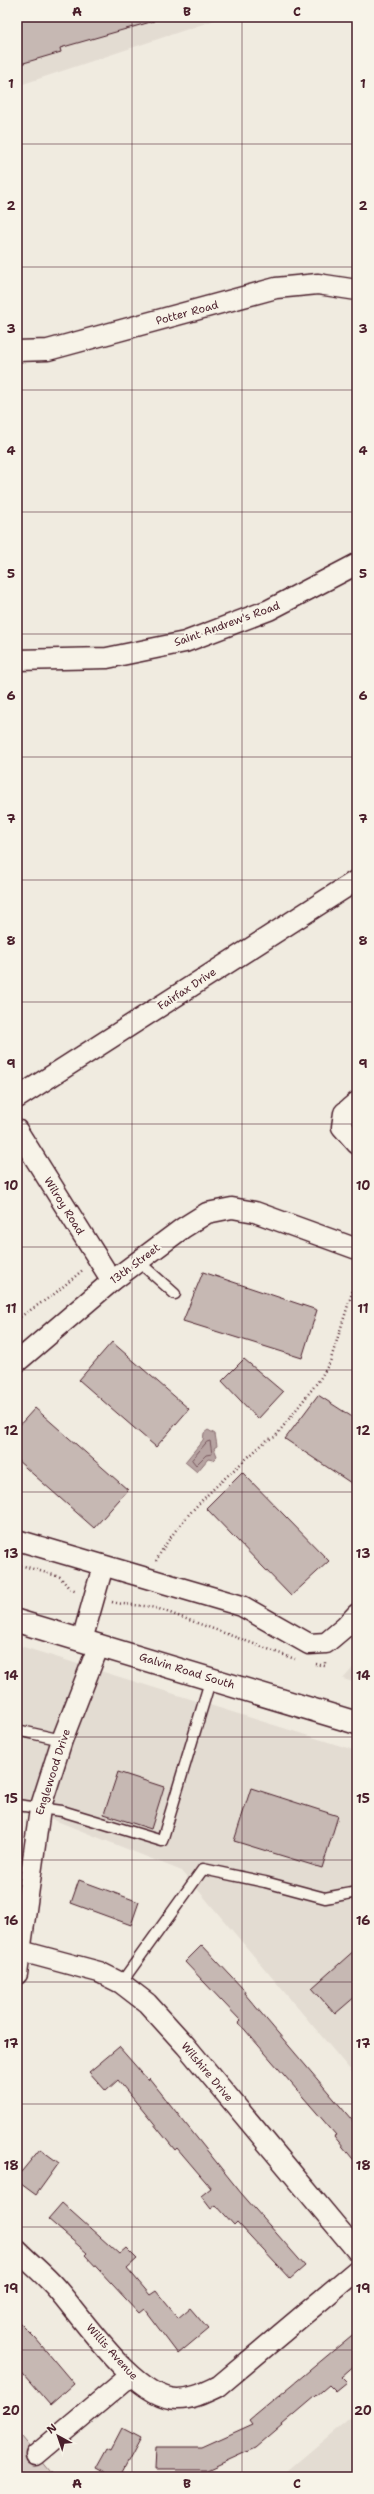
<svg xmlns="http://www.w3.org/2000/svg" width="374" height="2494" font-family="'Shantell Sans',sans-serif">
<rect width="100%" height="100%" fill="#f0ebe0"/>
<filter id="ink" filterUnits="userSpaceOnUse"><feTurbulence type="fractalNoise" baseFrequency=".025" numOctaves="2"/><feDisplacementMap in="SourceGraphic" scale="8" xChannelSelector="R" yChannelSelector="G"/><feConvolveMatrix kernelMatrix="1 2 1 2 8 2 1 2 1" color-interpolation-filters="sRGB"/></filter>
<g filter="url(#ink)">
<!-- built -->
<g fill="#e3dcd2">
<path d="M 17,17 L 224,17 L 17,86 Z"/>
<path d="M 17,1645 L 357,1751 L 357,2078 L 182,1871 L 52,1819 L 17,1810 Z"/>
<path d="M 357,1663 L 357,1683 L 343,1679 Z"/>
<path d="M 357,2412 L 357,2477 L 292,2477 L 287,2471 Z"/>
</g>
<!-- green -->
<path fill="#d8cdc6" stroke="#917678" d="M 17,2431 L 55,2477 L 17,2477 Z"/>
<!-- water -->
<path fill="#b7a4a2" stroke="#8b6f72" d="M 208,1430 L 215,1434 L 217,1446 L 214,1448 L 217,1456 L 213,1460 L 208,1459 L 197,1472 L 185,1462 L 203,1440 L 204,1433 Z"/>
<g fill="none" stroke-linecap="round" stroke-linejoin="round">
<!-- shore -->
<path stroke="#76545b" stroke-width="1" d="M 207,1442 L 210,1441 L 212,1454 L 206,1455 L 196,1465 L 192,1460 Z"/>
</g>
<!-- building -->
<g fill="#c6b8b3" stroke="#4a1f2b">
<path d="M 17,17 L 153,17 L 154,21 L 60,48 L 61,52 L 17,65 Z"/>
<path d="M 203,1272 L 317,1310 L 302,1358 L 183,1321 Z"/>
<path d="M 112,1342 L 189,1409 L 156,1447 L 79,1380 Z"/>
<path d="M 244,1359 L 283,1392 L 258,1419 L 222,1381 Z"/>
<path d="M 318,1395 L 357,1420 L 357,1487 L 285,1439 Z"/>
<path d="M 35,1408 L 128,1490 L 94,1528 L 17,1460 L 17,1428 Z"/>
<path d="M 242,1472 L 329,1561 L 291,1596 L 206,1508 Z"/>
<path d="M 118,1772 L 164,1787 L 151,1829 L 104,1814 Z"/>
<path d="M 251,1788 L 338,1816 L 322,1868 L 234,1841 Z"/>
<path d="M 79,1880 L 139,1902 L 131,1925 L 71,1903 Z"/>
<path d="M 202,1945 L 245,1991 L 244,1993 L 357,2126 L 357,2164 L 334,2136 L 336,2135 L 239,2023 L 241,2021 L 185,1962 Z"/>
<path d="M 357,1948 L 357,1995 L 335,2014 L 312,1988 Z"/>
<path d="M 119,2047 L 148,2080 L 149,2078 L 241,2193 L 305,2266 L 290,2279 L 237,2222 L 234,2225 L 216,2205 L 211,2209 L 201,2196 L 211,2188 L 177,2148 L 175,2150 L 118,2080 L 106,2091 L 89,2072 Z"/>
<path d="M 40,2149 L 59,2163 L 36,2195 L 17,2181 L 17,2177 Z"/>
<path d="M 62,2203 L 119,2254 L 126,2248 L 137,2259 L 127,2268 L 150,2295 L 156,2291 L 178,2318 L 190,2308 L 208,2329 L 178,2354 L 144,2309 L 139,2313 L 85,2255 L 87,2253 L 48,2219 Z"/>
<path d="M 17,2320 L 36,2339 L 74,2384 L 50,2405 L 17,2367 Z"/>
<path d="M 357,2331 L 357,2363 L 341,2377 L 347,2383 L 336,2392 L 329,2385 L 255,2448 L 207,2470 L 155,2470 L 156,2447 L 202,2447 L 253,2424 L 250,2420 Z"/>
<path d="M 122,2428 L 141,2438 L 120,2477 L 115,2477 L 96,2467 L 106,2449 L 110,2451 Z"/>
</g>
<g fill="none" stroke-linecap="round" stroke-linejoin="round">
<!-- lane casing -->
<g stroke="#4a1f2b" stroke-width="13">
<g id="lane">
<path d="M 138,1261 L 175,1294"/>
<path d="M 17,1730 L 62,1740"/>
<path d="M 17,1805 L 62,1811 L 162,1841 L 211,1678"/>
<path d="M 121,1983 L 203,1869 L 265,1882 L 325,1898 L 357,1892"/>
</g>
</g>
<!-- street casing -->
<g stroke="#4a1f2b" stroke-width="23">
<g id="street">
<path d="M 17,351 L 48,350 L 276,288 L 318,284 L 357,290"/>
<path d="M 17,660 L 107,658 L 185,642 L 269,610 L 357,564"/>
<path d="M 17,1098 L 357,880"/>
<path d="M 357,1102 L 344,1113 L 342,1127 L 357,1144"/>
<path d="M 17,1130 L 112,1281"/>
<path d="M 17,1362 L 112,1281 L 183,1228 L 207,1213 L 232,1208 L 255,1212 L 357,1249"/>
<path d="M 17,1540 L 242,1606 L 309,1644 L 326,1643 L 345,1627 L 357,1614"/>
<path d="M 82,1640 L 103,1566"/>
<path d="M 17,1950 L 99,1972 L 121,1983 L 147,2003 L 186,2046 L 357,2251"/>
<path d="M 17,1974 L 40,1809 L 62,1740 L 99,1645"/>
<path d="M 17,2250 C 30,2263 45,2275 57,2289 C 83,2319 137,2400 178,2399 C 193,2399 206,2392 219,2386 L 357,2270"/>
<path d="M 36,2455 L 130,2376"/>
</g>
</g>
<!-- primary casing -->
<g stroke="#4a1f2b" stroke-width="25">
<path id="primary" d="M 17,1621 L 357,1723"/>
</g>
<!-- path -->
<g stroke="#4a1f2b" stroke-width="2.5" stroke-dasharray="1 3" stroke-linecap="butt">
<path d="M 17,1319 L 53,1295 L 84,1269"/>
<path d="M 156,1561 C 181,1513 228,1476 267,1440 L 275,1437 L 320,1379 L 330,1362 L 357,1277"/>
<path d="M 17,1564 L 60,1577 L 69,1588 L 77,1591"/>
<path d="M 112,1602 C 128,1606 142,1604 159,1609 L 295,1659"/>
<path d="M 316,1664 L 325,1666 L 325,1661"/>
</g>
<!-- lane -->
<use href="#lane" stroke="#f7f3e8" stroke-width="10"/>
<!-- street -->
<use href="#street" stroke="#f7f3e8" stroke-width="20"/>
<!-- primary -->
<use href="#primary" stroke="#f7f3e8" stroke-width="22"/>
</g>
</g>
<!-- grid -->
<path fill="none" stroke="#4a1f2b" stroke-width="1" stroke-opacity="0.55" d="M 132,17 L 132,2477M 242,17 L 242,2477M 17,144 L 357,144M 17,267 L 357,267M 17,390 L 357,390M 17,512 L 357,512M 17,634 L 357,634M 17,757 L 357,757M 17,880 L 357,880M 17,1002 L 357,1002M 17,1124 L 357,1124M 17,1247 L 357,1247M 17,1370 L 357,1370M 17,1492 L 357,1492M 17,1614 L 357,1614M 17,1737 L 357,1737M 17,1860 L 357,1860M 17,1982 L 357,1982M 17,2104 L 357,2104M 17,2227 L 357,2227M 17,2350 L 357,2350"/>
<g text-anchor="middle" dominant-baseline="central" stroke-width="4" stroke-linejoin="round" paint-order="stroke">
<!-- street labels -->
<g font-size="11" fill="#4a1f2b" stroke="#f7f3e8">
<text transform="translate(187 313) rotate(-15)">Potter Road</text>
<text transform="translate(227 624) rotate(-20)">Saint Andrew's Road</text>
<text transform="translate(187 989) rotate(-33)">Fairfax Drive</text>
<text transform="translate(64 1206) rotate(58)">Wilroy Road</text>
<text transform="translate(135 1264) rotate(-37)">13th Street</text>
<text transform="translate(187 1671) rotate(17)">Galvin Road South</text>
<text transform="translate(53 1772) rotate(-72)">Englewood Drive</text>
<text transform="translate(207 2072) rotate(50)">Wilshire Drive</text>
<text transform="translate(112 2352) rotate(48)">Willis Avenue</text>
</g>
</g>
<!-- margin -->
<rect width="374" height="2494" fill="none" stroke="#f7f3e8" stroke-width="44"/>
<!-- north arrow -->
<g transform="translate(58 2436) rotate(320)" stroke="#f7f3e8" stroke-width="3" paint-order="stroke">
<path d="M0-3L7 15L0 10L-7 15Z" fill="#4a1f2b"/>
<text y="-6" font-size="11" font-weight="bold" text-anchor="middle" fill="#4a1f2b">N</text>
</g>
<rect x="22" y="22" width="330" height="2450" fill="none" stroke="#4a1f2b" stroke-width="1.5"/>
<g font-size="13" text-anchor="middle" font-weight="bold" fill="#4a1f2b">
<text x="77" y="16">A</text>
<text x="187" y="16">B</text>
<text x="297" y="16">C</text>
<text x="11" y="88">1</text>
<text x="363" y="88">1</text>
<text x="11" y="210">2</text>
<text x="363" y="210">2</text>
<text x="11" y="333">3</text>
<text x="363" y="333">3</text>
<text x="11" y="455">4</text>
<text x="363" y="455">4</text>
<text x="11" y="578">5</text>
<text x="363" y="578">5</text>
<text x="11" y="700">6</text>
<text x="363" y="700">6</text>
<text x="11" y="823">7</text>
<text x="363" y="823">7</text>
<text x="11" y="945">8</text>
<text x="363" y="945">8</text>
<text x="11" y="1068">9</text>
<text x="363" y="1068">9</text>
<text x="11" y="1190">10</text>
<text x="363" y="1190">10</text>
<text x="11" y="1313">11</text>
<text x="363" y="1313">11</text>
<text x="11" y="1435">12</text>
<text x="363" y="1435">12</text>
<text x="11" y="1558">13</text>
<text x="363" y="1558">13</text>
<text x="11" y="1680">14</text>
<text x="363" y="1680">14</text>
<text x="11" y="1803">15</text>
<text x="363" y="1803">15</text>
<text x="11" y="1925">16</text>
<text x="363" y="1925">16</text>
<text x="11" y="2048">17</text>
<text x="363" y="2048">17</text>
<text x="11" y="2170">18</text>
<text x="363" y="2170">18</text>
<text x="11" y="2293">19</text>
<text x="363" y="2293">19</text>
<text x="11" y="2415">20</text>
<text x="363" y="2415">20</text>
<text x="77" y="2488">A</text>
<text x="187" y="2488">B</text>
<text x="297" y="2488">C</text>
</g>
</svg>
